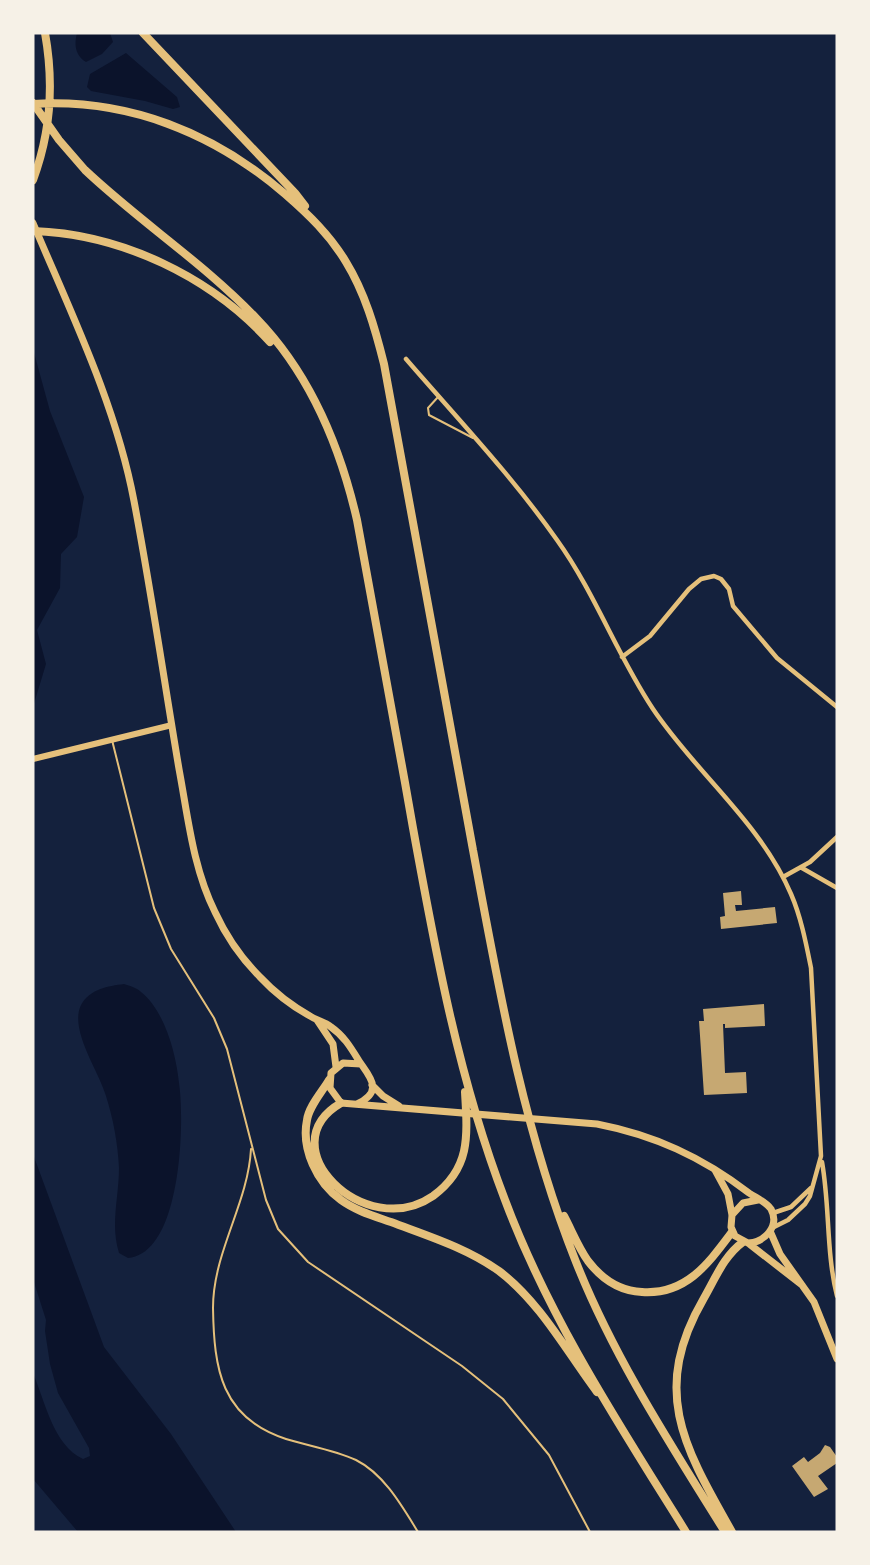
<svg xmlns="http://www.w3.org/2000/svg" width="870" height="1565" viewBox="0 0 870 1565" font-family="'Archivo Narrow',sans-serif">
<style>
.water{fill:#0b132b}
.building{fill:#c6a872}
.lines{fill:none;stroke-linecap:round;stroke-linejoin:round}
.service{stroke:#e5c07b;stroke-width:2}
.minor{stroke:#e5c07b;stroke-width:4.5}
.secondary{stroke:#e5c07b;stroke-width:6}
.primary{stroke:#e5c07b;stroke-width:7}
.motorway{stroke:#e5c07b;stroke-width:8}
</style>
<rect width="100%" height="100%" fill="#14213d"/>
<path class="water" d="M77,33H110L113,42L102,54L86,62C75,55 74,45 77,33Z
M126,53L177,97L180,107L173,109L145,101L91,91L87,87L90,74Z
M33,349L50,411L84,497L77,537L61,554L60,588L37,630L46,664L33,707Z
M124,984C130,986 137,988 141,992C165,1011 176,1054 179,1083C185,1124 181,1254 128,1258L119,1253C110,1224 119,1197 119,1168C118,1144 113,1118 106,1096C99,1071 69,1030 81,1005C90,989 108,986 124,984Z
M33,1154L104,1347L171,1434L236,1532H78L33,1479V1373C45,1401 53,1445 83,1459L90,1456L89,1448L58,1393L50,1364L45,1331L46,1320L33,1279Z"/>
<path class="building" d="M741,891L742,905H735L736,911L775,907L777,923L721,929L720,917L725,916L723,893Z
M764,1004L765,1026L725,1028V1024H723L725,1073L746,1072L747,1093L704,1095L699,1021H704L703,1009Z
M825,1445L830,1447L837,1457V1463L818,1476L828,1489L814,1497L792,1466L804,1457L808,1462L820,1453Z"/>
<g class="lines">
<path class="service" d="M438,397L428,408L429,415L473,438
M112,740L154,908L171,949L214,1018L227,1049L266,1200L278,1229L308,1262L462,1366L503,1399L549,1455L590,1532
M251,1149C248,1204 213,1252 213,1308C214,1369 221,1418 286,1439C309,1446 334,1450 356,1460C384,1474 402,1506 418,1532"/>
<path class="minor" d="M406,359C457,418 512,476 557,540C595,593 617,655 653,709C696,773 760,822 791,894C801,917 806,943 811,968L821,1156L810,1196L805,1204L788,1220L772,1228
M622,657L650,636L689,589L701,579L714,576L721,579L729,589L733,606L777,658L837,707
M802,868L837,888
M783,877L810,862L837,837
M822,1162C830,1207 826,1252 837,1296
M773,1213L791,1207L811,1188"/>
<path class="secondary" d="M33,759L172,725"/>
<path class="primary" d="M33,223C71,313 116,405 134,501C151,590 164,680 179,769C188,817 193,868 215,912C226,936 241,958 260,977C274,992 292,1006 310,1016C317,1021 324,1021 331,1027C344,1036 351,1048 359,1061C369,1076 385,1091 357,1104
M317,1020L333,1044L336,1067
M361,1064L343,1063L331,1073L330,1088L341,1103L597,1124C654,1135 702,1157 749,1193C756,1198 765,1201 771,1209C780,1226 765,1242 748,1243
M372,1085L383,1096L399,1106
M715,1170L728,1194L732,1215L731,1227L735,1236L748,1243L802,1285
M732,1215L743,1203L758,1200
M770,1231L780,1254L814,1302L837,1359"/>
<path class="motorway" d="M143,33L295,193L305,206
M33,103L59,140L85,170C140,222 205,264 257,319C310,374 340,446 357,520C376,622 395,725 413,828C436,955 459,1080 505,1200C549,1318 620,1426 686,1532
M33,104C128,98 214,133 285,194C308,214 330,235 346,262C365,293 375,328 384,364C415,526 444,688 473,850C499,990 523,1129 576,1262C614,1358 671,1445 725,1532
M33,180C51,132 54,83 45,33
M33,231C122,234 211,277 270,342
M329,1080C322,1092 309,1106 307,1120C301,1149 317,1183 341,1200C356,1211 374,1216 391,1222C428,1236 467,1248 499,1271C540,1302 567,1352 597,1392
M341,1103C267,1146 365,1243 433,1196C448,1185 460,1169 464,1151C468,1132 466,1111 465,1092
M564,1216C572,1231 578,1247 588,1261C601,1278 619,1291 642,1292C686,1295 708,1264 732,1232
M732,1532C684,1447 650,1391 704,1298C716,1277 724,1256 743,1242"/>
</g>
<rect width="870" height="1565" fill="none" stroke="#f6f1e7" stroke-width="69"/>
</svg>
